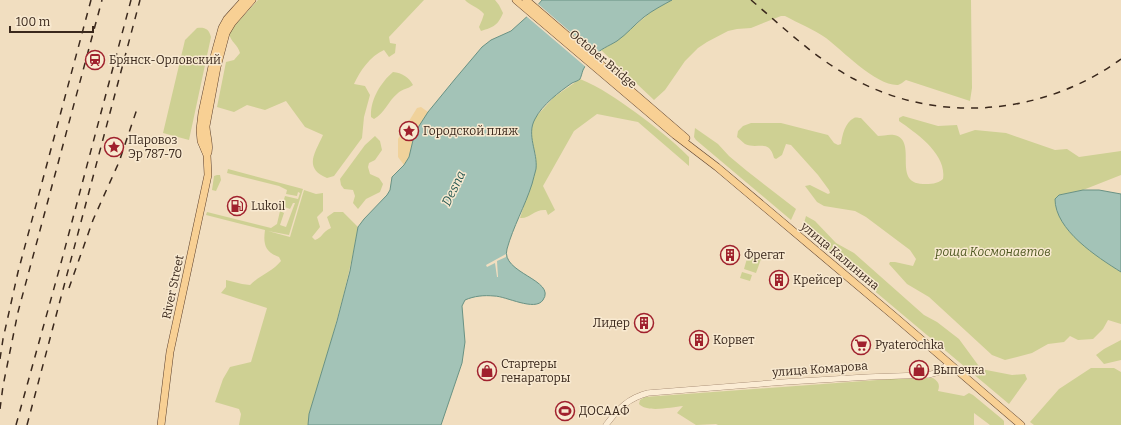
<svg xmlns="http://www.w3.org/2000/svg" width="1121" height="425" viewBox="0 0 1121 425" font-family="Bitter,serif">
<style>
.green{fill:#ced093}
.sand{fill:#f0d29b}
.water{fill:#a3c3b7;stroke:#699284}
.pier{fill:#f1dec0}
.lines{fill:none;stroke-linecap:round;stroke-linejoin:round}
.minor-casing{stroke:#8c6e56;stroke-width:6}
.major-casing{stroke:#593d2b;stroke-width:8}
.minor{stroke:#fbecd4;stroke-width:5.5}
.major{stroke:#f8d094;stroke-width:7}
.rail{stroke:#3a281c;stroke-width:1.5;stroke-dasharray:7 7;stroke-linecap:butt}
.labels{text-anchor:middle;stroke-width:3;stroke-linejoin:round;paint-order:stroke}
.street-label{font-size:12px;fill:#3a281c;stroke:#f8e9d0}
.poi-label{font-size:12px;fill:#3a281c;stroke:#f8e9d0;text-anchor:start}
.park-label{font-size:12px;font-style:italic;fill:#4f5821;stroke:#f8e9d0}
.water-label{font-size:13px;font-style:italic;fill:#2a5b54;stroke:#f8e9d0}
</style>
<rect width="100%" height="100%" fill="#f1dec0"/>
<path class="green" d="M258,0H424L389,37L390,43L396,44L395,53L389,57L384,50C370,56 360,71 354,84L365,86L370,95L364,117L362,138L334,176L327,178C303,168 315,153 323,135L305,127L286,101L265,110L247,105L234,112L217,107L226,62L234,60L240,53C238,45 231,42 229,34L235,25Z
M465,0H495L499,5L503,13C498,25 494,27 481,31L479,27L482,20L484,14C478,7 469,5 465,0Z
M672,0H971L972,88L970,101L906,80C903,82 901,84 898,85C876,86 842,50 826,38C813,29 798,23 785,16H781L751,28L737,29L728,31L707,42L698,48L685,61L665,90L654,100L601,50L617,41L652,11Z
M197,28C205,27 209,29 211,37L189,140L163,133L185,40Z
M393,72C402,73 409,77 413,85C408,89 402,89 398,93C388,101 385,113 374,119L371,117C370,100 381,82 393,72Z
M580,79C600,87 617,99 635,112C654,126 672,140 689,157V166L638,122L597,114L574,131L543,186L555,210L548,215L546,210C534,209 530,219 520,218L536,169V156L532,140V129L534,119L554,97Z
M903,116L938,126L957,125L960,135L975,130L1006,133L1055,150L1067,149L1079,157L1121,151V175L1083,190L1059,195L1055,199C1055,230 1098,257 1121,272V324L1108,320L1103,329L1093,339L1078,340L1070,336L1064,342L1048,344L1032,353L1005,360L992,355L929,297L907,284L889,264L890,262H895L913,266L916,259L910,250L866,217L855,211L824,206L817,202L805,186L810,185L828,194L830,193L829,190L818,175L791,145L786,144L782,155L776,159L774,158C769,138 758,150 745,144C742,142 740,139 737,137L738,131L743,126L751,123H781L828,135L834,143L838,145L841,144C842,136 845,122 854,118C856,117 858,118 861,118L878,136C883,136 889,134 894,135C919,140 891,183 923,184C931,184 937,184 943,179C947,154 916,133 899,121V118Z
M695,128L718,144L729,156L747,171L796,209L791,220L696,140L694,137Z
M375,136L380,141L382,150L375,160L369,163L368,167L370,174L379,178L383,184L380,192L366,199L358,209L353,203L355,196L353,190L344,189L341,185L340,179L365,145Z
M228,169L303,189L289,235L268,231L290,237L304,190L316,194L323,193V211L317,217L320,227L312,237L315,240C322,238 322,232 331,228L327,217L334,212H343L358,227C347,291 328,352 309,414L308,425H239L241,414L239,409L215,402L223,379L230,367L251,362L267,308L221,293L226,287V280L242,284L250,285C260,275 272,272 281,261L279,257C265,252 263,244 265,230L206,215L207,212L271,228L277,224L280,211L284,213L280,225L286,227L295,203H293L290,209L282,206L285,196L298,199L300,193L298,192L297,196L286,194L287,190L279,186L227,173Z
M217,175H220L221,180L216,191L212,190L214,176Z
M806,216L815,221L836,243L854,253L924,315L937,322L959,339L981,369L1012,375L1025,374L1027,379L1009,404L802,230Z
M748,255L761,259L756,273L744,269Z
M742,272L752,275L750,281L740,278Z
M1121,340V360L1104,364L1096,355L1104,349Z
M1091,368H1114L1121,372V425H1034L1030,422L1059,389Z
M933,378C939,382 940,385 938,391L964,396L969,393L973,395L1002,419L1004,421V425H990L974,413V425H718L716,424L696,425L677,413L683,406C672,407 647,413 639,404L640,400L645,397L891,379Z"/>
<path class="sand" d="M421,107L428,112L414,136L409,157L404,165L398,157V139L417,108Z"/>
<path class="water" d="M542,0H672C663,5 653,10 644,17C634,25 627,34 617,41C609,46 600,49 594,56C590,60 585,65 583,70C582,73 581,77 580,79C578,81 574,82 572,83C559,92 542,105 535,119C526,135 538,152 536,169C535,174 533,179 532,184C525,206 513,227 507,249C500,273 557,280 543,300C535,312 506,296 494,296C484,295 474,296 465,300L462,306L465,342L462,363L441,425H308L309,414L337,321L350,271L358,227L364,219L387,195L390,190L392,177L404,165L409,157L414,136L419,126L428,112L455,79L482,47L491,40L511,31L531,13Z
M1083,190H1099L1121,194V272C1097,257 1055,230 1055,199L1059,195Z"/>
<path class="pier" d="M537,3L597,55L587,68L526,16Z
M506,254V257L497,261L498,277H497L495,263L487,267L486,265Z"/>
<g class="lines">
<g class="minor-casing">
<path id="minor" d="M606,425C618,409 628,398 648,393L785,382L869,377L928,375L939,372L949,363"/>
</g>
<g class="major-casing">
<path id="major" d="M516,0L675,135L717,167L894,316L1021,425
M526,0L686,138
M207,155C211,149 206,134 206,126L217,67L226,33L232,23L252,0
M161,425L170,352L208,175L207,155L201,141L200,130L202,113L214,57L222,28L227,19L244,0"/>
</g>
<use href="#minor" class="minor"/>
<use href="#major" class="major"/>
<path class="rail" d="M751,0C784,28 816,59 854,79C938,125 1045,115 1121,59
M69,288L93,220L119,162L138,106
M0,359L3,339L18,272L91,0
M0,409L3,386L18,312L102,0
M16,425L61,263L131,0
M27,425L140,0"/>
</g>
<defs>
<g id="station-ring" transform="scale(1)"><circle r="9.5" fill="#f8e9d0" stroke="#a0212d" stroke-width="1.5"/><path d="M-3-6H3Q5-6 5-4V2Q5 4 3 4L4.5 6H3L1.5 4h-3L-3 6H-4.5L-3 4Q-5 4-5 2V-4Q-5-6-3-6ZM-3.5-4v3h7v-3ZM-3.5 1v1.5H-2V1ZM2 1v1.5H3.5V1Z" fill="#a0212d"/></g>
<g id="sight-ring" transform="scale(1)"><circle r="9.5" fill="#f8e9d0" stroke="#a0212d" stroke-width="1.5"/><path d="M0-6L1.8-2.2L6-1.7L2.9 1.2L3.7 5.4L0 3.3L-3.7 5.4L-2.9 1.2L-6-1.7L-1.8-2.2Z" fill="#a0212d"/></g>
<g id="fuel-ring" transform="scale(1)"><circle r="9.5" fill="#f8e9d0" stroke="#a0212d" stroke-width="1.5"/><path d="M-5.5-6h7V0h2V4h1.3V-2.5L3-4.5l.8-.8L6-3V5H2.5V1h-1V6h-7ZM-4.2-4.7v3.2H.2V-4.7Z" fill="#a0212d"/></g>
<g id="building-ring" transform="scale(1)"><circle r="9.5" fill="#f8e9d0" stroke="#a0212d" stroke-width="1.5"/><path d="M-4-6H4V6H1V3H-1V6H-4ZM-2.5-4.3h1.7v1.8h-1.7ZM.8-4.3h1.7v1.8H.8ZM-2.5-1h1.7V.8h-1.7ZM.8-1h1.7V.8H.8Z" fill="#a0212d"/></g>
<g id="supermarket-ring" transform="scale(1)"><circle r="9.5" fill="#f8e9d0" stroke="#a0212d" stroke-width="1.5"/><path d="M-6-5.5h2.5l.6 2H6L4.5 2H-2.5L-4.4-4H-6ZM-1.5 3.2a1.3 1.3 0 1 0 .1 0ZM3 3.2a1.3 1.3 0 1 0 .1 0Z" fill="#a0212d"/></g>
<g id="shop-ring" transform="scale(1)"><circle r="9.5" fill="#f8e9d0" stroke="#a0212d" stroke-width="1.5"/><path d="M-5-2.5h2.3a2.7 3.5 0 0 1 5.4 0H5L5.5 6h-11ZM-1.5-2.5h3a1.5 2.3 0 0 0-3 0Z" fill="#a0212d"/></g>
<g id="stadium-ring" transform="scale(1)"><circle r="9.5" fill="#f8e9d0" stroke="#a0212d" stroke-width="1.5"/><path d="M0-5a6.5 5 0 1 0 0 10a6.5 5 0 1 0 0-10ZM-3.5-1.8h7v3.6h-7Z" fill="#a0212d"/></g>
</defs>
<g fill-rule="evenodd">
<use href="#station-ring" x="95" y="60"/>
<use href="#sight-ring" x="409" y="131"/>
<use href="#sight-ring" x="114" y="147"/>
<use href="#fuel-ring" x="237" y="206"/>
<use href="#building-ring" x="730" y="255"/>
<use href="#building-ring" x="779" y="280"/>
<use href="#building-ring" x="644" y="323"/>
<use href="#building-ring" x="699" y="340"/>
<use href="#supermarket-ring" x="861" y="345"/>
<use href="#shop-ring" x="919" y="370"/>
<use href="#shop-ring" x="487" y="371"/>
<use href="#stadium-ring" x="565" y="411"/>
</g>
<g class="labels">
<g class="street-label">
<text transform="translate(603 59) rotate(40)" y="4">October Bridge</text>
<text transform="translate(840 256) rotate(40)" y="4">улица Калинина</text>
<text transform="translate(173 287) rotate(-78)" y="4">River Street</text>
<text transform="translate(820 369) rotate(-4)" y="4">улица Комарова</text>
</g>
<g class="poi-label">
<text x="109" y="64">Брянск-Орловский</text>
<text x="423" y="135">Городской пляж</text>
<text x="128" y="144">Паровоз<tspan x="128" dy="14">Эр 787-70</tspan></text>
<text x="251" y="210">Lukoil</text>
<text x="744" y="259">Фрегат</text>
<text x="793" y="284">Крейсер</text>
<text x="630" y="327" text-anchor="end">Лидер</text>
<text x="713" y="344">Корвет</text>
<text x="875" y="349">Pyaterochka</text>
<text x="501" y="368">Стартеры<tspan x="501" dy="14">генараторы</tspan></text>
<text x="933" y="374">Выпечка</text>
<text x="579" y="415">ДОСААФ</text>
</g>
<g class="park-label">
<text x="993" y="256">роща Космонавтов</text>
</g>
<g class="water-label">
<text transform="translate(453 188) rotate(-64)" y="5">Desna</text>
</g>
</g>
<path d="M10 26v6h83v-6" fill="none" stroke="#3a281c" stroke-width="2"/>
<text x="16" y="26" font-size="12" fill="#3a281c" stroke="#f8e9d0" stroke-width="3" paint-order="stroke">100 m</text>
</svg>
